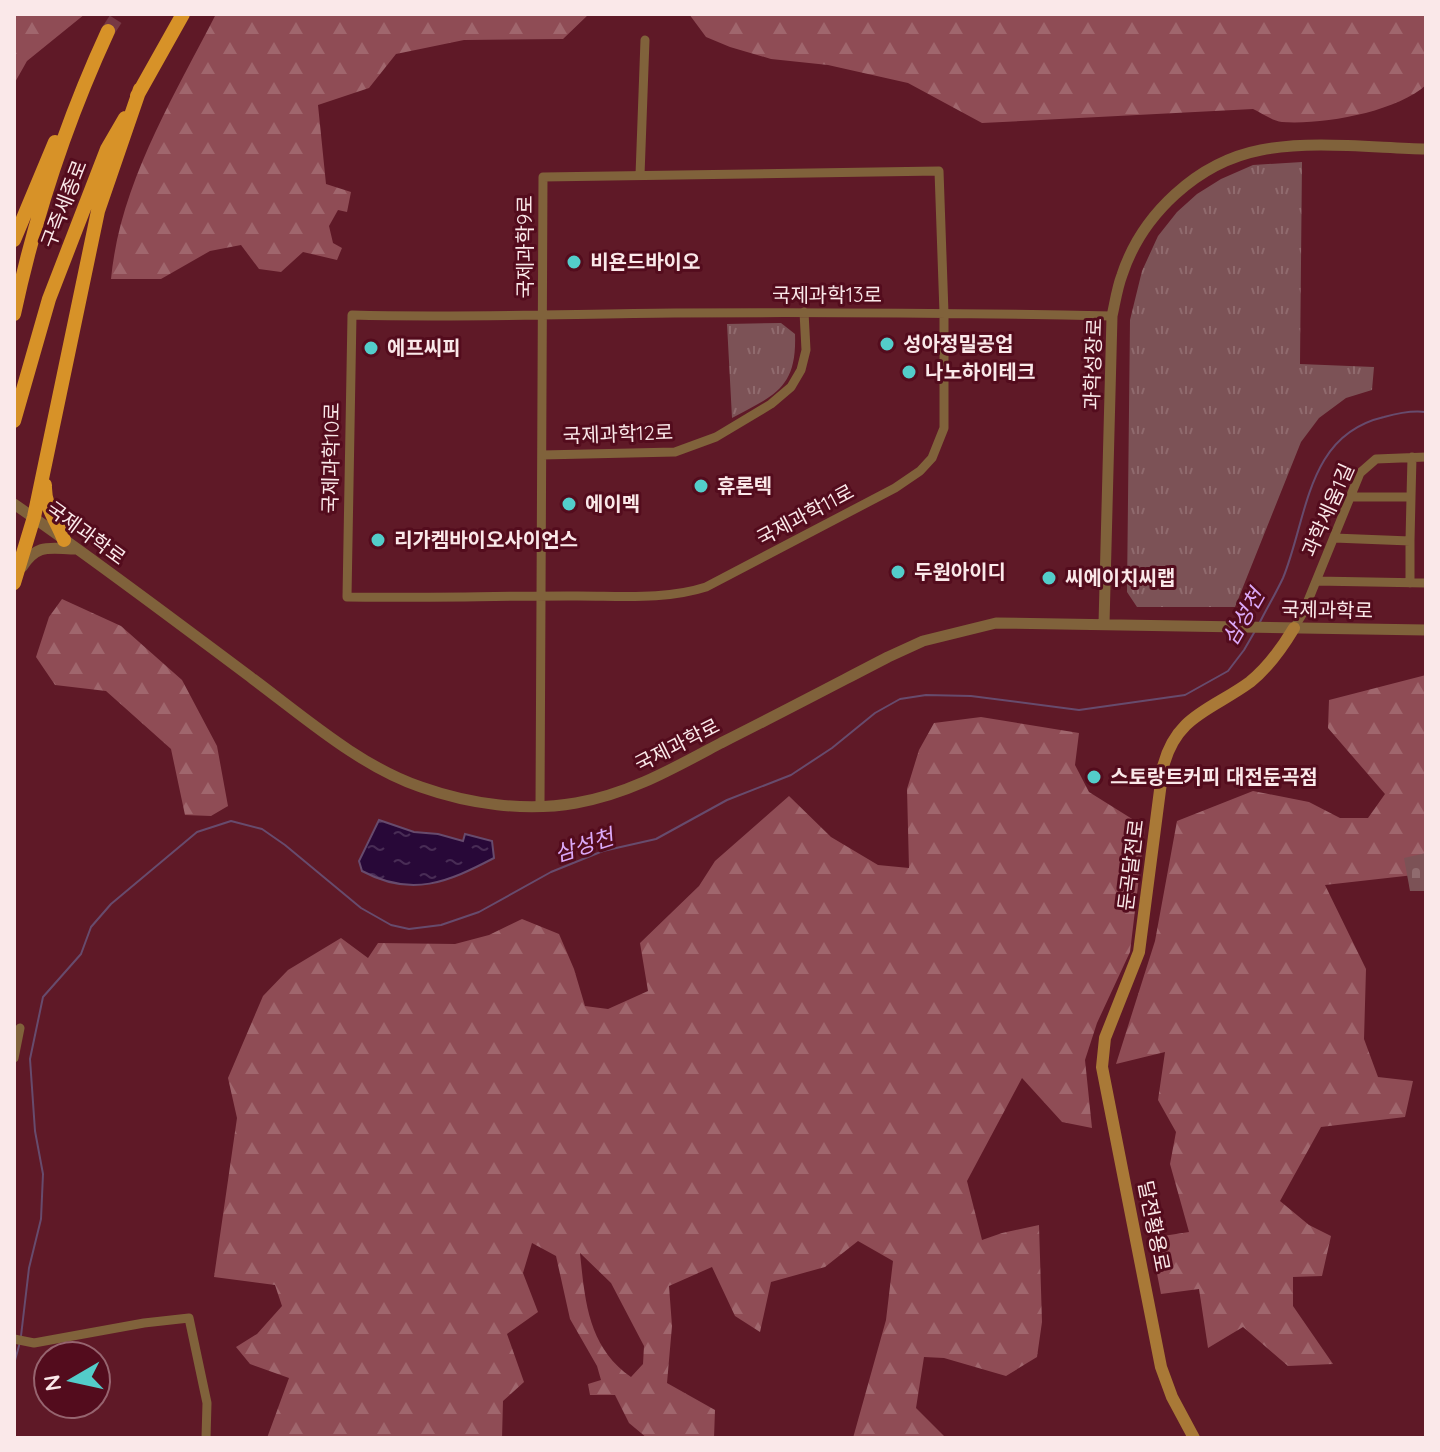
<svg xmlns="http://www.w3.org/2000/svg" width="1440" height="1452" viewBox="0 0 1440 1452" font-family="Quicksand,'Noto Sans KR',sans-serif">
<style>
.forest{fill:url(#forest-firs);fill-rule:evenodd}
.cemetery{fill:url(#cemetery-stones)}
.park{fill:url(#park-tufts)}
.water{fill:url(#water-ripples);stroke:#674b6d;stroke-width:2}
.lines{fill:none;stroke-linecap:round;stroke-linejoin:round}
.stream{stroke:#674b6d;stroke-width:2}
.trunk-tunnel{stroke:#763844;stroke-width:14;stroke-dasharray:14 7;stroke-linecap:butt}
.minor{stroke:#80623b;stroke-width:9}
.tertiary{stroke:#80623b;stroke-width:11}
.secondary{stroke:#a97937;stroke-width:12}
.trunk{stroke:#d79228;stroke-width:14}
.poi-dot{fill:#53cdca;stroke:#530c1d;stroke-width:3}
.labels{text-anchor:middle;stroke-width:6;stroke-linejoin:round;paint-order:stroke}
.street-label{font-size:20px;fill:#fae8e9;stroke:#530c1d}
.poi-label{font-size:20px;font-weight:bold;fill:#fae8e9;stroke:#530c1d;text-anchor:start}
.water-label{font-size:22px;font-style:italic;fill:#dcaaf9;stroke:#530c1d}
</style>
<defs>
<pattern id="forest-firs" width="22" height="20" patternUnits="userSpaceOnUse" patternTransform="scale(2)"><rect width="22" height="20" fill="#8f4c55"/><path d="M5 1l3.5 6h-7zM16 11l3.5 6h-7z" fill="#a0666d"/></pattern>
<pattern id="cemetery-stones" width="16" height="16" patternUnits="userSpaceOnUse" patternTransform="scale(2)"><rect width="16" height="16" fill="#7c5256"/><path d="M2 7V4a2 2 0 0 1 4 0v3zM10 15v-3a2 2 0 0 1 4 0v3z" fill="#906b6e"/></pattern>
<pattern id="park-tufts" width="24" height="20" patternUnits="userSpaceOnUse" patternTransform="scale(2)"><rect width="24" height="20" fill="#7c5256"/><path d="M3 7l-1-3M5 7V3M7 7l1-3M15 17l-1-3M17 17v-4M19 17l1-3" fill="none" stroke="#906b6e"/></pattern>
<pattern id="water-ripples" width="26" height="14" patternUnits="userSpaceOnUse" patternTransform="scale(2)"><rect width="26" height="14" fill="#280838"/><path d="M2 4q2-2 4 0t4 0M15 11q2-2 4 0t4 0" fill="none" stroke="#482c55"/></pattern>
</defs>
<rect width="100%" height="100%" fill="#5f1927"/>
<path class="forest" d="M14,14H85L27,61L14,84Z
M216,14H589L563,39L464,40L396,54L369,88L318,105L326,184L351,192L347,212L338,210L329,226L333,243L342,248L337,260L303,252L281,272L259,269L241,245L210,251L161,279H111C120,184 173,98 216,14Z
M689,14H1426V85C1396,112 1323,125 1282,122C1272,121 1262,113 1253,109L982,123L908,83L828,65L771,59L730,47L706,37Z
M62,599L121,626L182,680L217,746L228,806L211,816L185,815L171,749L106,691L55,685L36,657L49,617Z
M1426,675V885L1414,875L1325,885L1366,969L1364,1039L1378,1077L1413,1081L1405,1117L1321,1127L1280,1201L1309,1225L1331,1236L1322,1276L1293,1277V1306L1333,1364L1288,1366L1243,1327L1208,1348L1199,1289L1161,1294L1150,1238L1189,1232L1170,1164L1176,1132L1158,1100L1165,1052L1116,1064L1155,941L1177,821L1253,791L1309,802L1340,818H1368L1385,794L1328,728L1329,700Z
M981,717L1079,733L1075,765L1089,792L1145,827L1130,952L1097,1023L1085,1060L1092,1128L1062,1122L1022,1078L967,1181L982,1240L1002,1233L1039,1225L1042,1322L1037,1357L1006,1376L944,1358L924,1357L916,1408L946,1438H853L886,1320L893,1261L858,1241L825,1267L771,1282L760,1332L735,1316L712,1267L669,1286L672,1326L667,1383L715,1410L714,1438H647L629,1423L615,1395H590L588,1384L601,1380L597,1366L570,1319L556,1256L532,1243L523,1273L538,1312L507,1334L524,1382L503,1401L502,1438H267L289,1378L250,1364L236,1347L257,1334L282,1306L275,1285L214,1277L237,1118L228,1078L263,996L288,970L341,938L368,958L378,943L455,944L489,935L522,919L559,934L574,969L585,1006L608,1009L648,991L640,943L699,886L715,861L789,796L831,837L878,865L909,868L907,789L919,750L934,723ZM580,1253L611,1283L644,1346L643,1364L631,1377C588,1347 585,1301 580,1253Z"/>
<path class="cemetery" d="M1426,853V891H1410L1404,858Z"/>
<path class="park" d="M1302,162L1300,364L1374,367L1372,390L1346,398L1319,418L1301,442L1235,607H1137L1127,592L1130,320L1142,271L1158,236L1177,212L1197,194L1221,179L1253,165Z
M781,323L795,334C797,388 775,395 732,418L727,324Z"/>
<path class="water" d="M379,820L414,832L438,834L463,841L465,834L492,841L494,858C448,882 412,898 362,871L359,861Z"/>
<g class="lines">
<path class="stream" d="M1260,622C1267,608 1276,593 1283,578C1308,517 1306,435 1384,417C1398,413 1411,410 1426,412
M21,1336L29,1268L41,1219L43,1174L35,1131L30,1059L43,997L81,954L91,927L111,904L197,832L231,821L262,829L285,845L361,908L391,925L409,929L441,925L479,912L551,872L603,851L656,839L727,800L791,775L832,748L875,713L900,699L926,695L971,696L1079,710L1185,695L1228,671L1244,650L1255,631
M14,1364L20,1342"/>
<path class="trunk-tunnel" d="M108,31L119,14"/>
<path class="minor" d="M640,175L645,40
M542,455L675,452L716,437L771,404L791,387L801,370L806,350L804,312
M1350,497H1411L1412,457
M1334,538L1410,541V583
M1410,541L1411,497
M1316,581L1426,583
M1294,628L1303,613L1360,473L1376,459L1426,457
M540,807C541,597 542,387 543,177L939,171L944,313V428L932,458L920,471L895,488L706,587C663,601 613,595 567,596C493,596 420,598 347,597L352,315C459,318 566,314 674,313C820,312 966,313 1112,316
M14,1058L20,1028
M14,1339L34,1343L144,1323L189,1318L207,1403L206,1438"/>
<path class="tertiary" d="M14,504C95,560 174,620 253,679C304,717 361,767 421,787C469,804 525,812 576,803C629,794 674,768 721,743C777,715 832,686 888,657L923,641L996,623L1426,630
M22,567C38,542 51,549 77,549
M1104,624L1112,316C1115,303 1117,288 1122,275C1142,214 1198,162 1261,150C1310,140 1376,148 1426,149"/>
<path class="secondary" d="M1194,1438L1172,1397L1161,1367L1102,1067L1105,1038L1139,952L1163,767C1176,715 1212,710 1250,682C1269,667 1282,648 1294,628"/>
<path class="trunk" d="M137,96L183,14
M14,240L55,142
M14,314C35,216 66,122 108,31
M14,421L49,299L107,149L125,118
M45,485C44,506 57,521 64,540
M14,583L34,517L98,211L140,89"/>
</g>
<g class="poi-dot">
<circle cx="574" cy="262" r="8"/>
<circle cx="887" cy="344" r="8"/>
<circle cx="371" cy="348" r="8"/>
<circle cx="909" cy="372" r="8"/>
<circle cx="701" cy="486" r="8"/>
<circle cx="569" cy="504" r="8"/>
<circle cx="378" cy="540" r="8"/>
<circle cx="898" cy="572" r="8"/>
<circle cx="1049" cy="578" r="8"/>
<circle cx="1094" cy="777" r="8"/>
</g>
<g class="labels">
<g class="street-label">
<text transform="translate(64 204) rotate(-69)" y="7">구즉세종로</text>
<text transform="translate(525 247) rotate(-90)" y="7">국제과학9로</text>
<text x="827" y="302">국제과학13로</text>
<text transform="translate(1093 364) rotate(-88)" y="7">과학성장로</text>
<text transform="translate(618 434) rotate(-2)" y="7">국제과학12로</text>
<text transform="translate(331 458) rotate(-89)" y="7">국제과학10로</text>
<text transform="translate(1328 510) rotate(-66)" y="7">과학세움1길</text>
<text transform="translate(805 515) rotate(-28)" y="7">국제과학11로</text>
<text transform="translate(86 533) rotate(36)" y="7">국제과학로</text>
<text transform="translate(1327 610) rotate(1)" y="7">국제과학로</text>
<text transform="translate(677 745) rotate(-27)" y="7">국제과학로</text>
<text transform="translate(1131 865) rotate(-83)" y="7">둔곡달전로</text>
<text transform="translate(1154 1226) rotate(79)" y="7">달전황용로</text>
</g>
<g class="poi-label">
<text x="590" y="269">비욘드바이오</text>
<text x="903" y="351">성아정밀공업</text>
<text x="387" y="355">에프씨피</text>
<text x="925" y="379">나노하이테크</text>
<text x="717" y="493">휴론텍</text>
<text x="585" y="511">에이멕</text>
<text x="394" y="547">리가켐바이오사이언스</text>
<text x="914" y="579">두원아이디</text>
<text x="1065" y="585">씨에이치씨랩</text>
<text x="1110" y="784">스토랑트커피 대전둔곡점</text>
</g>
<g class="water-label">
<text transform="translate(1243 617) rotate(-60)" y="8">삼성천</text>
<text transform="translate(584 845) rotate(-18)" y="8">삼성천</text>
</g>
</g>
<rect width="1440" height="1452" fill="none" stroke="#fae8e9" stroke-width="32"/>
<g transform="translate(72 1380) rotate(261)"><circle r="38" fill="#530c1d" stroke="#96646f" stroke-width="2"/>
<path d="M0-6L14 30L0 20L-14 30Z" fill="#53cdca"/>
<text y="-12" font-size="22" font-weight="bold" text-anchor="middle" fill="#fae8e9">N</text>
</g>
</svg>
